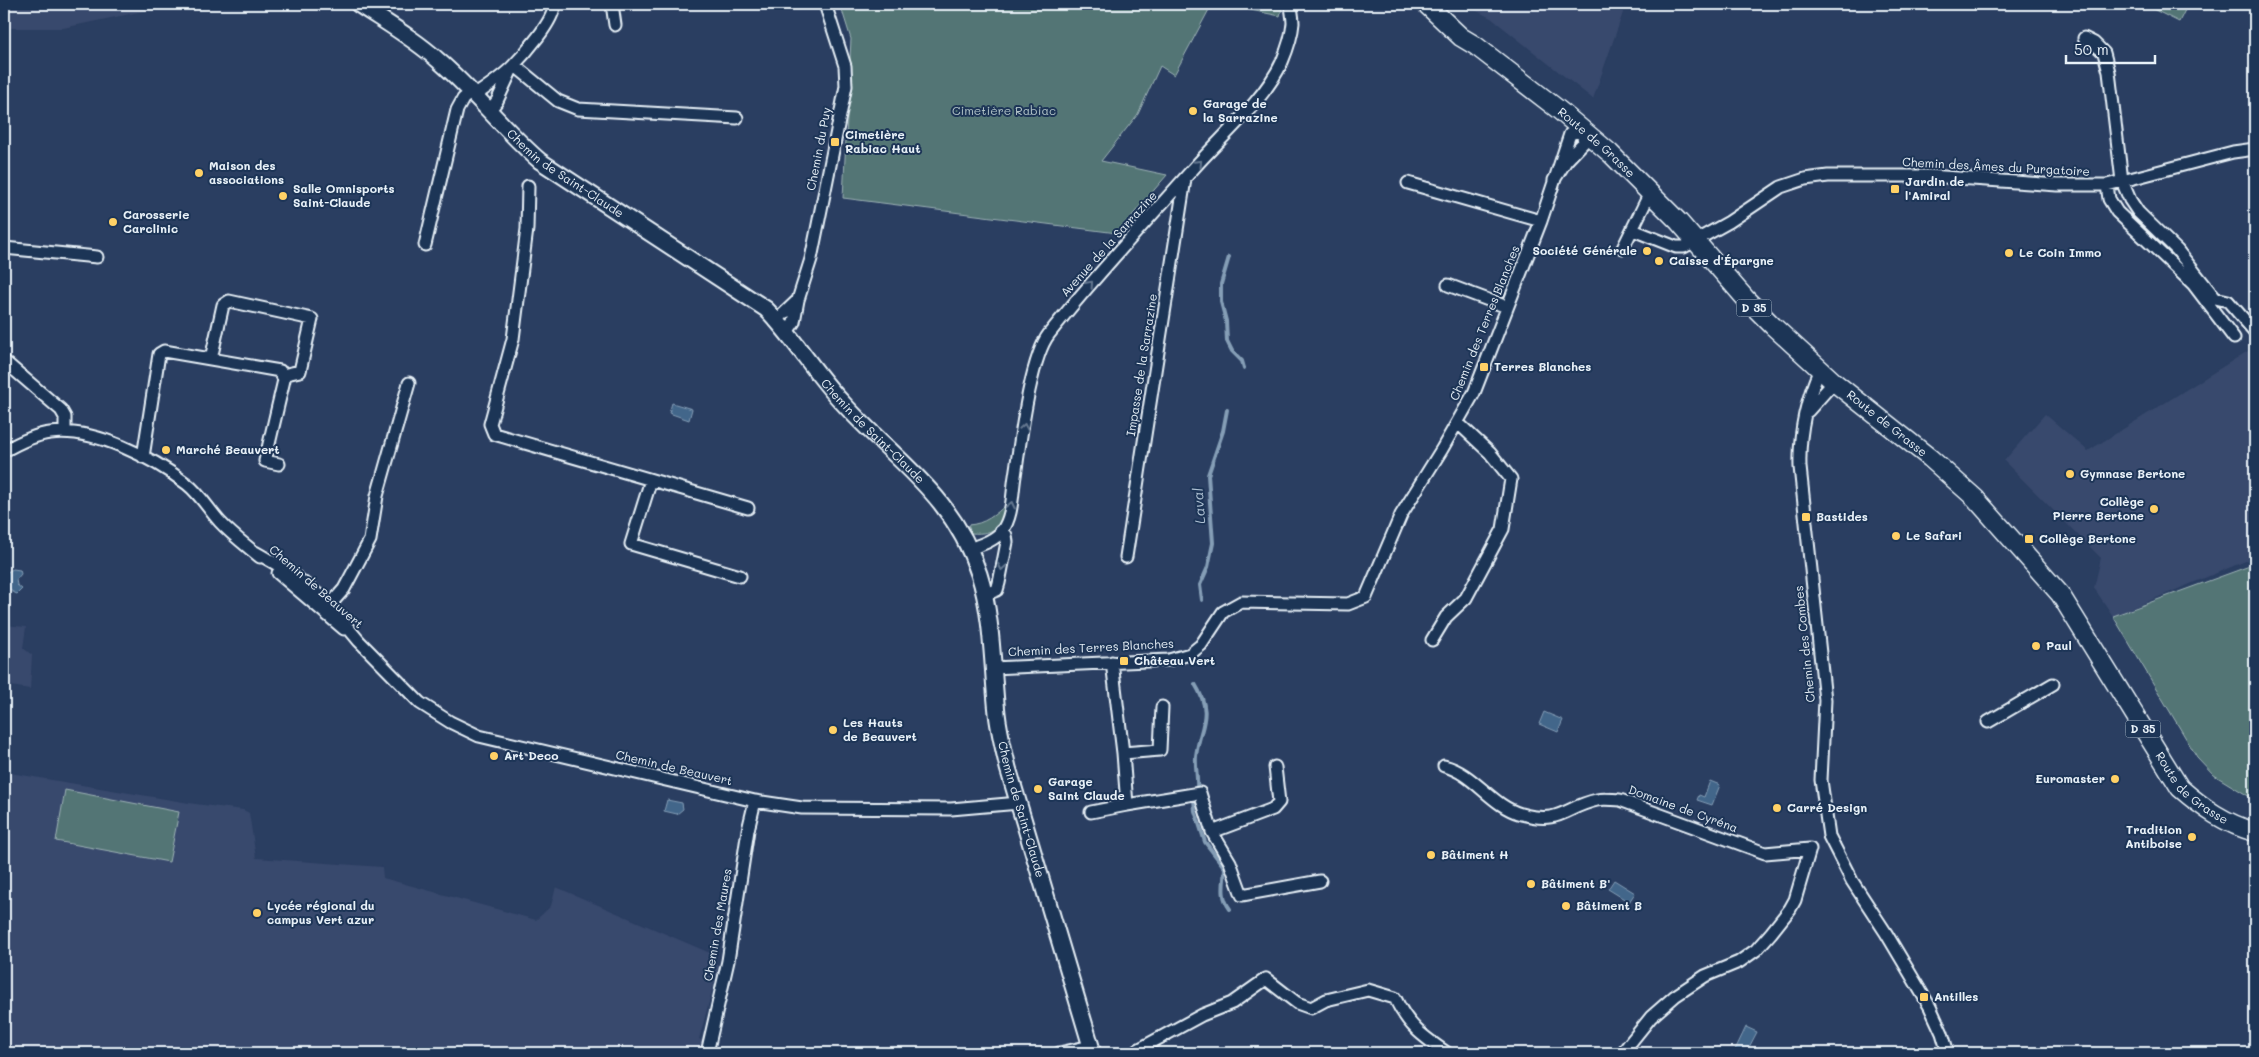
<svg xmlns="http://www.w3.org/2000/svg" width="2259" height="1057" viewBox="0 0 2259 1057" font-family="Mali,sans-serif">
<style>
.built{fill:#39496d}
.green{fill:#537575;stroke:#9eb3b6}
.water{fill:#43668a;stroke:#859eb6}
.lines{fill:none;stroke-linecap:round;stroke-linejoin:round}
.stream{stroke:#859eb6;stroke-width:4}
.street-casing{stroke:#e8f1f8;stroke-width:15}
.secondary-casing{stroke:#e8f1f8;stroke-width:19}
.primary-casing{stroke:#e8f1f8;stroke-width:21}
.street{stroke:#1d3557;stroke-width:11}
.secondary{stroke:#1d3557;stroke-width:15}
.primary{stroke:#1d3557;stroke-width:18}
.oneway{stroke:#64778f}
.poi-dot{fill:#ffd166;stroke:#1d3557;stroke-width:2}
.labels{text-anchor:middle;stroke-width:4;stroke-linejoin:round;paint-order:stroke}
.shield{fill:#1d3557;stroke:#abb9c8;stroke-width:1}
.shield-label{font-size:11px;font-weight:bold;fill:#e8f1f8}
.poi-label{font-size:12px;font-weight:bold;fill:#e8f1f8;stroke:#1d3557;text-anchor:start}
.park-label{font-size:12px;fill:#b4c6ca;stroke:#1d3557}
.street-label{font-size:12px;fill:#e8f1f8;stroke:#1d3557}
.water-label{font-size:14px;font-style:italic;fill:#aec0d2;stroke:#1d3557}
</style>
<rect width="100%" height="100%" fill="#2a3e61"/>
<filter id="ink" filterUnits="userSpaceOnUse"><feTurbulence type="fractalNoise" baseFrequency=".02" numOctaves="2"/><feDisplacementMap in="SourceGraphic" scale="10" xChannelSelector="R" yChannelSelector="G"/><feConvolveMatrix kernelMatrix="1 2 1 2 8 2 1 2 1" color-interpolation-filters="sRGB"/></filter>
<g filter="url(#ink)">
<path class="built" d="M4,4H177L63,28H4Z
M1467,4H1626L1593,99L1491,18L1471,8Z
M2248,351L2255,359V557L2113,616L2094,588L2101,558L2004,461L2045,414L2088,451Z
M4,625L26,627L23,648L32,655L30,689L4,685Z
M4,772L195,804L243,810L249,813L256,858L382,867L383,878L536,920L551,906L556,887L717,956L715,963L719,965L699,1039L703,1041L701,1053H42L29,1049L4,1048Z"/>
<path class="green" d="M840,4H1212L1174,75L1160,66L1138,114L1101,161L1167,175L1117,233L843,198L851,39Z
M1221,4H1283L1280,16Z
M2153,4H2188L2179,22L2151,8Z
M1008,503C1002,526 996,535 971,533L968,525C985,524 995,515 1008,503Z
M2255,564V617L2252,620L2255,677V800L2214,775L2197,757L2113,616Z
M65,790L179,812L169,862L56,841Z"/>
<path class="water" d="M672,403L692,409L689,420L669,413Z
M13,569L20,570L21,574L16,580L17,585L22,589L17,594C6,590 5,582 7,572Z
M1544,712L1563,720L1558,732L1539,724Z
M1710,781L1720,785L1712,805L1697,800L1699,795L1704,797Z
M667,800L682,803L683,809L677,814L664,811Z
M1614,880L1635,893L1629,902L1608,889Z
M1746,1027L1757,1032L1746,1053L1735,1050Z"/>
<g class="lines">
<path class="stream" d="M1229,257L1221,284V302L1226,321L1227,341L1232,351L1242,361L1244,368
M1202,600L1200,585L1208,567L1213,543L1208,475L1223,431L1227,410
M1195,684C1214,715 1200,725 1196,756C1195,767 1198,777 1197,788
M1194,799L1195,811L1205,842L1225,868C1224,884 1220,896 1230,909"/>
<g class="street-casing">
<path id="street" d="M612,4L615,25
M2084,38L2094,43L2104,53L2109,72L2122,181L2130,200L2138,212L2177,250L2215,298L2228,301L2255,332
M514,65L558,101L578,109L737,118
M474,96C487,87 501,78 512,67C523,56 556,19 554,4
M489,111L497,101L511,71
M1408,183L1541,221
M2107,185L2109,199L2117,212L2193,284L2234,338
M528,186L527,229L513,339L490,424L494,434L748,508
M1633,230L1676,247H1684L1729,222L1781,187L1805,179L1828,176H1929L2057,185H2107L2233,152L2255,149
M425,245L457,110L463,99L471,92
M4,248L97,257
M1623,248L1650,193
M1448,285L1507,307
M777,320L798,300
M787,332L794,322L798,300L811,259L846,86L845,66L825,4
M211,359L223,305L229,301L312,319L300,371L282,375
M4,361L61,410L65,417V432
M1820,369C1806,400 1799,434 1800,467L1825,700L1821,780L1829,836L1852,881L1886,933L1930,1007L1942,1033L1948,1053
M1808,411L1834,382
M4,451C18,443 34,435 50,433C94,427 153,458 187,484C200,494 209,510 220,522C232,535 247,546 260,557
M143,457L159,354L164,351L280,371L284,380L265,461L279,464
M651,480L631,544L740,576
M969,549C980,545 994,541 1002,531C1013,516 1012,494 1015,476C1020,444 1030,358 1049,334C1094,277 1144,224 1193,169C1221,137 1264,101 1282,62C1287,50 1292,36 1293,23C1293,16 1291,10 1291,4
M255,552L290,572L324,599L359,641L420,703L450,722L479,736L755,801L802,808L951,809L1019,803
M1126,557L1185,179
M278,573L344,629
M984,595L997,590L999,583L1007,542L1006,535L1001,531
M330,605L344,589L370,540L377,496L409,383
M1432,640L1446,617L1466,598L1503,529L1511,479L1490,453L1458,423
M1112,662L1123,753L1160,750L1162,707
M993,668L1169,660L1190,654L1201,645L1223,612L1241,602L1348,604L1366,597L1401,515L1442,449L1474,393L1541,221L1570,134L1582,130L1584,142L1566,161L1554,180
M1988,722L2053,684
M1123,753L1127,805L1200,793L1212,832L1230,862L1242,895L1320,881
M1444,766C1474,773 1491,806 1521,814C1562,825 1564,807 1597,800C1604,798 1613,800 1620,800L1765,853L1810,849L1795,900L1790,909L1771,933L1756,950L1739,962L1705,976L1675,996L1651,1017L1622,1053
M1091,812L1127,805
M1212,832L1273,809L1279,802L1275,767
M707,1053L728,961L748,830L755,801
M1059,1053L1091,1046
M1132,1053L1202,1015L1232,1003L1266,979L1297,1003L1311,1008L1326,1000L1368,990L1395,998C1408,1026 1422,1036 1447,1053"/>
</g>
<g class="secondary-casing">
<g id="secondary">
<path id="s1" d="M358,4C385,22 415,39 439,61C475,92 504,130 540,161L766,309C794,337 814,373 842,402C895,461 953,494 979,574C993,618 992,667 997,713C999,732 1004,750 1008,768L1093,1053"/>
</g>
</g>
<g class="primary-casing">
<g id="primary">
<path id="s2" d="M1426,4L1461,37L1476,46L1559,110L1610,153L1679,222L1745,298L1773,326L1834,382L1930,458L1975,498L2060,594L2180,788C2203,808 2226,824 2255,832"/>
</g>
</g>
<use href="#street" class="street"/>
<use href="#secondary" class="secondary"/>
<use href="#primary" class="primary"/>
</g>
<defs><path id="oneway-chevron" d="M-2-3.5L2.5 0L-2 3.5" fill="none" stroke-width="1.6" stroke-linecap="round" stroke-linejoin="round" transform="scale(1.25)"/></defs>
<g class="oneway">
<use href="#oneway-chevron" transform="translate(1199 163) rotate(-47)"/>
<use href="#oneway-chevron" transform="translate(1090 284) rotate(-49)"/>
<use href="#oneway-chevron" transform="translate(1024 427) rotate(-80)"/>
<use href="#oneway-chevron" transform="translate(1011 505) rotate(-77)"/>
<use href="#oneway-chevron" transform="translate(1002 567) rotate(100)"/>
</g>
</g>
<g class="poi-dot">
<circle cx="1193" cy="111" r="5"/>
<rect x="830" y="137" width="10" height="10" rx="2.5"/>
<circle cx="199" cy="173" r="5"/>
<rect x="1890" y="184" width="10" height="10" rx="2.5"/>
<circle cx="283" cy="196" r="5"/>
<circle cx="113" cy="222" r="5"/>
<circle cx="1647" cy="251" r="5"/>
<circle cx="2009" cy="253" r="5"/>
<circle cx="1659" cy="261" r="5"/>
<rect x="1479" y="362" width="10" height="10" rx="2.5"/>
<circle cx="166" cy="450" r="5"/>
<circle cx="2070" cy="474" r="5"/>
<circle cx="2154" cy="509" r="5"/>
<rect x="1801" y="512" width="10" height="10" rx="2.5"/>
<circle cx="1896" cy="536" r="5"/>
<rect x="2024" y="534" width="10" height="10" rx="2.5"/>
<circle cx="2036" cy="646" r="5"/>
<rect x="1119" y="656" width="10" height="10" rx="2.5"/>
<circle cx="833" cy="730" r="5"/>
<circle cx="494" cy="756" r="5"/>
<circle cx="2115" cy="779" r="5"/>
<circle cx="1038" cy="789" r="5"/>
<circle cx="1777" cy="808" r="5"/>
<circle cx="2192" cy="837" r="5"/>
<circle cx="1431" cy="855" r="5"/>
<circle cx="1531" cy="884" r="5"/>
<circle cx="1566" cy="906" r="5"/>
<circle cx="257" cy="913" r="5"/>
<rect x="1919" y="992" width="10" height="10" rx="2.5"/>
</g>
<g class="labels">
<g class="shield">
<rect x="1736.5" y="299.5" width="35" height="17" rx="4"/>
<rect x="2125.5" y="720.5" width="35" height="17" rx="4"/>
</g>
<g class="shield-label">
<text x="1754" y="312">D 35</text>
<text x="2143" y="733">D 35</text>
</g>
<g class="poi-label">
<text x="1203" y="108">Garage de<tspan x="1203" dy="14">la Sarrazine</tspan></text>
<text x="845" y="139">Cimetière<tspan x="845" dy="14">Rabiac Haut</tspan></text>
<text x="209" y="170">Maison des<tspan x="209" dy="14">associations</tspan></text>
<text x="1905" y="186">Jardin de<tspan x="1905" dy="14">l'Amiral</tspan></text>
<text x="293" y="193">Salle Omnisports<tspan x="293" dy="14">Saint-Claude</tspan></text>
<text x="123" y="219">Carosserie<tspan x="123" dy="14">Carclinic</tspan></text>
<text x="1637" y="255" text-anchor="end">Société Générale</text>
<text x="2019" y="257">Le Coin Immo</text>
<text x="1669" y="265">Caisse d'Épargne</text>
<text x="1494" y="371">Terres Blanches</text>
<text x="176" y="454">Marché Beauvert</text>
<text x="2080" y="478">Gymnase Bertone</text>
<text x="2144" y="506" text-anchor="end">Collège<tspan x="2144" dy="14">Pierre Bertone</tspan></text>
<text x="1816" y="521">Bastides</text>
<text x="1906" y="540">Le Safari</text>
<text x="2039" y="543">Collège Bertone</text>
<text x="2046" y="650">Paul</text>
<text x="1134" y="665">Château Vert</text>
<text x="843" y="727">Les Hauts<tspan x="843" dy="14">de Beauvert</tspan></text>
<text x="504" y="760">Art Deco</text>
<text x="2105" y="783" text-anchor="end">Euromaster</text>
<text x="1048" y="786">Garage<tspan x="1048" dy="14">Saint Claude</tspan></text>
<text x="1787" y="812">Carré Design</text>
<text x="2182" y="834" text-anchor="end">Tradition<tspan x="2182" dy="14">Antiboise</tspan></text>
<text x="1441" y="859">Bâtiment H</text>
<text x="1541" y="888">Bâtiment B'</text>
<text x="267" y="910">Lycée régional du<tspan x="267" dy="14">campus Vert azur</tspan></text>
<text x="1576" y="910">Bâtiment B</text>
<text x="1934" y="1001">Antilles</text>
</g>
<g class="park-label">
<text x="1004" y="115">Cimetière Rabiac</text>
</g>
<g class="street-label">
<text dy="4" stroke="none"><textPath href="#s2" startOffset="220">Route de Grasse</textPath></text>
<text transform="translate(819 149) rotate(-79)" y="4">Chemin du Puy</text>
<text transform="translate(1996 167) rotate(3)" y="4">Chemin des Âmes du Purgatoire</text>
<text dy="4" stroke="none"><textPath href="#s1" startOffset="269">Chemin de Saint-Claude</textPath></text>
<text transform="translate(1109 244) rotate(-48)" y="4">Avenue de la Sarrazine</text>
<text transform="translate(1485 323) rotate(-68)" y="4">Chemin des Terres Blanches</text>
<text transform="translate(1142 365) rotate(-81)" y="4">Impasse de la Sarrazine</text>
<text dy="4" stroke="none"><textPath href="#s2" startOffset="625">Route de Grasse</textPath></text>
<text dy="4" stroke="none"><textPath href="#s1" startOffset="674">Chemin de Saint-Claude</textPath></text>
<text transform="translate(316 587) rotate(41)" y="4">Chemin de Beauvert</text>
<text transform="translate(1805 644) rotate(-96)" y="4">Chemin des Combes</text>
<text transform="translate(1091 648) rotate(-3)" y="4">Chemin des Terres Blanches</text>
<text transform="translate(674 768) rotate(13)" y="4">Chemin de Beauvert</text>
<text dy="4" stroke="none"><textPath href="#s2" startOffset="1105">Route de Grasse</textPath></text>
<text dy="4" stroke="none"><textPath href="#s1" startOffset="1094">Chemin de Saint-Claude</textPath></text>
<text transform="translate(1683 809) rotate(20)" y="4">Domaine de Cyréna</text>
<text transform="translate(718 925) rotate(-80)" y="4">Chemin des Maures</text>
</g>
<g class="water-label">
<text transform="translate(1199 506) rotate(-94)" y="5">Laval</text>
</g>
</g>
<rect width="2259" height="1057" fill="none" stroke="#1d3557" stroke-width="20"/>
<rect x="10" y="10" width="2239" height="1037" fill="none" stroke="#e8f1f8" stroke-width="2" filter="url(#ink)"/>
<path d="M2066 55v8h89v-8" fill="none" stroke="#e8f1f8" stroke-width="2.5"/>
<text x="2074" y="55" font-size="15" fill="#e8f1f8" stroke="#1d3557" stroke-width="4" paint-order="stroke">50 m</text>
</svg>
